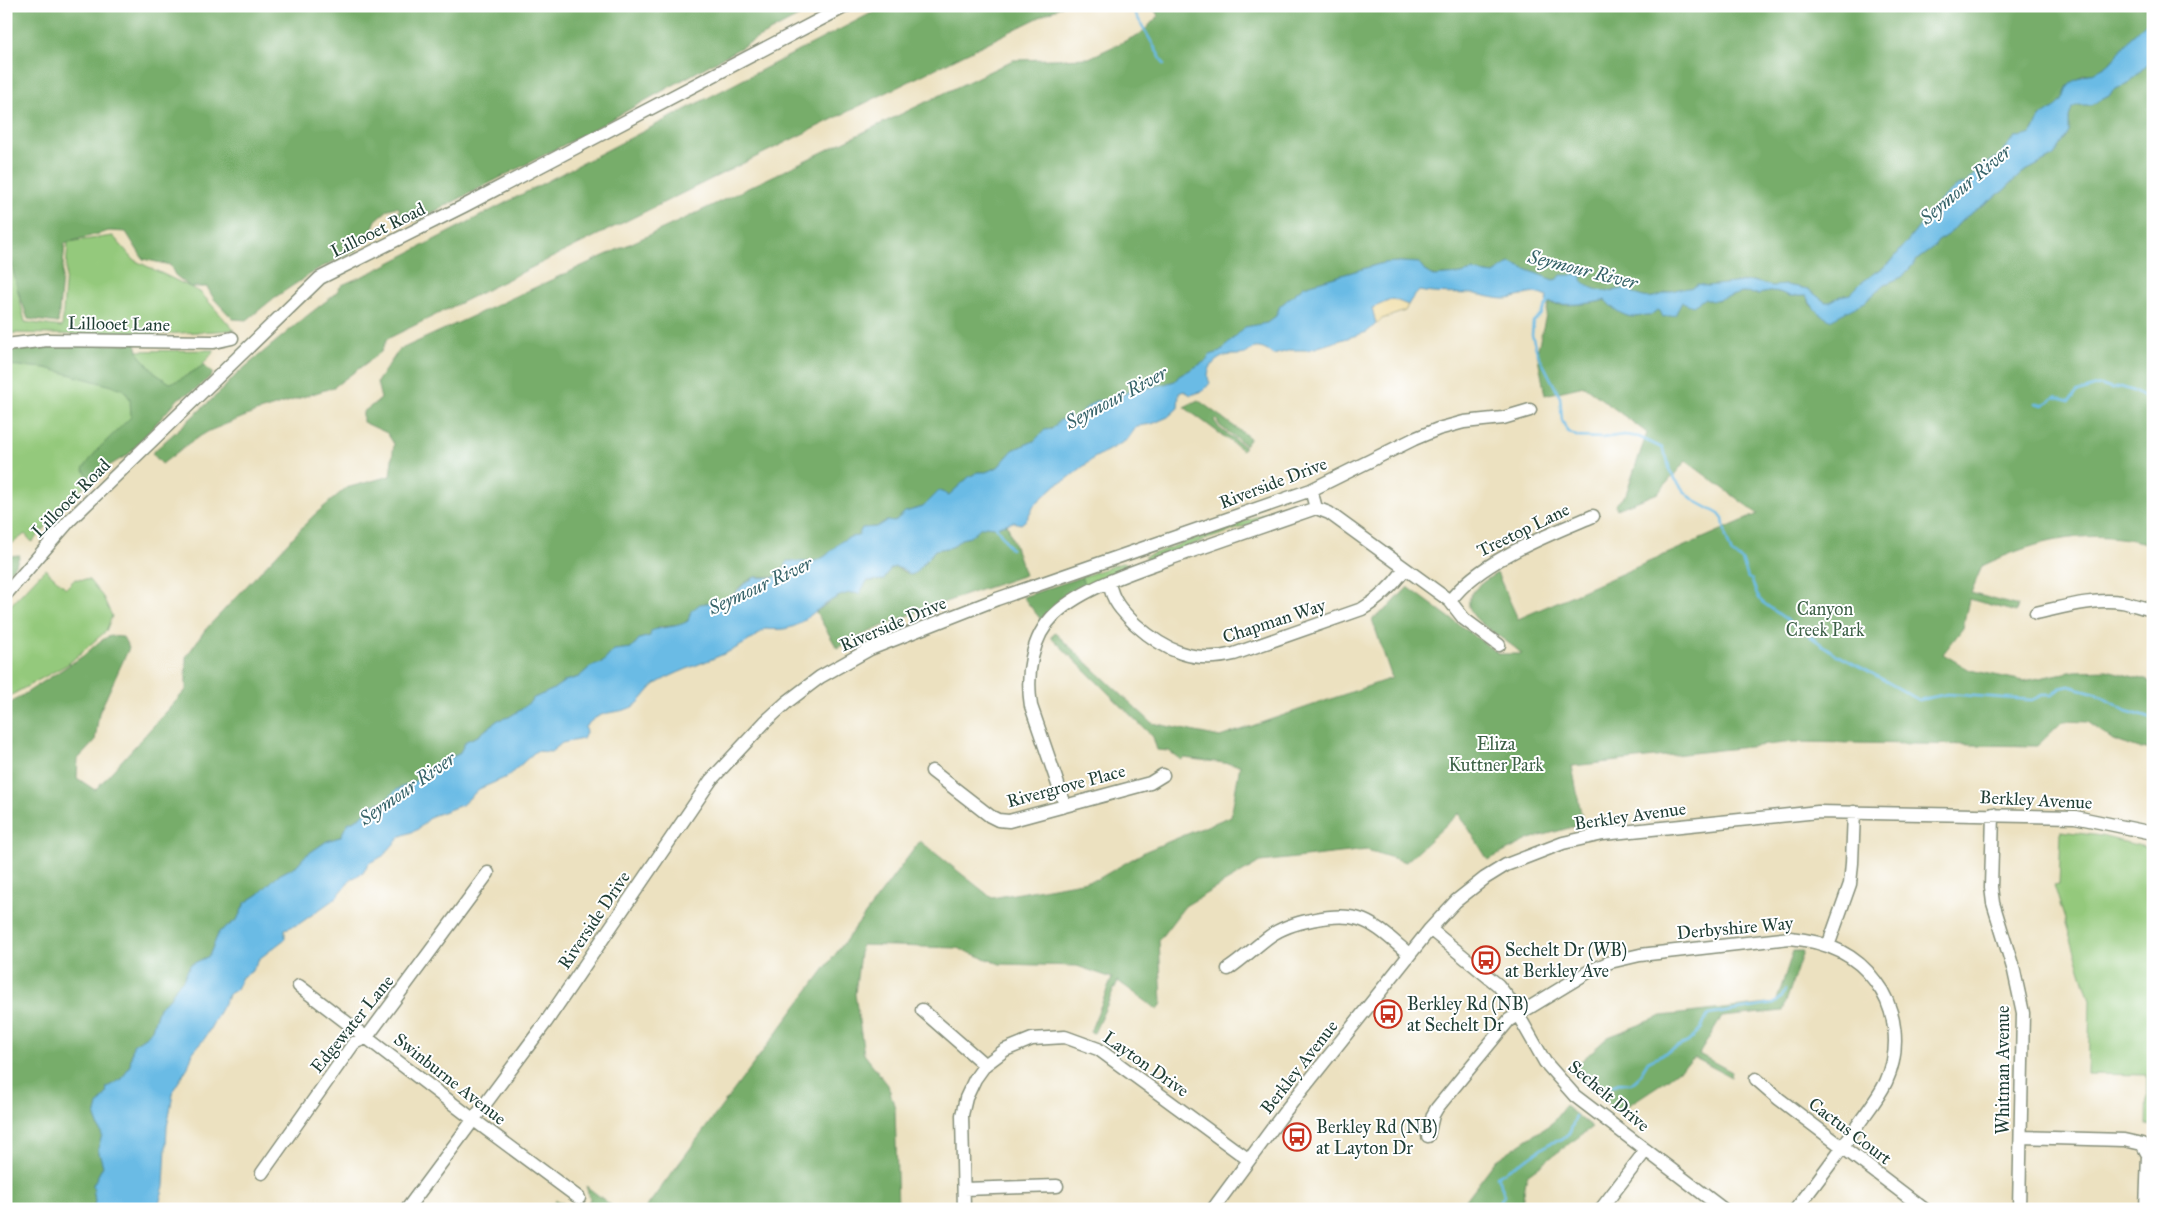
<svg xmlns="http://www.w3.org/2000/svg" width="2159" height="1215" viewBox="0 0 2159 1215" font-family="'IM FELL Great Primer',serif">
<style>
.green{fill:#94c97b;stroke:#5a8358}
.forest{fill:#77ad6b;stroke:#4b7550}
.sand{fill:#eeda9e;stroke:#868c69}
.water{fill:#6abbe5;stroke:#447c8c}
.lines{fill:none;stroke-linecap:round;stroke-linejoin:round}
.stream{stroke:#6abbe5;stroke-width:2.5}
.minor-casing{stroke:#868f7a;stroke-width:15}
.minor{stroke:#fff;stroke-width:12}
.labels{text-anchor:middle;stroke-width:4;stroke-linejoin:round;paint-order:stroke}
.street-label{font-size:18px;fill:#1f3d34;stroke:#fff}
.park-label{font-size:18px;fill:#3c6046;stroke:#fff}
.poi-label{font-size:18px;fill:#1f3d34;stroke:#fff;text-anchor:start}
.water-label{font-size:19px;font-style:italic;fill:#366369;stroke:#fff}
</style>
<rect width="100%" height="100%" fill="#fff"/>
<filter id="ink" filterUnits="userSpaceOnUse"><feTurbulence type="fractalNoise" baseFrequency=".02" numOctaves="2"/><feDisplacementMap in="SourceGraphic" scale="10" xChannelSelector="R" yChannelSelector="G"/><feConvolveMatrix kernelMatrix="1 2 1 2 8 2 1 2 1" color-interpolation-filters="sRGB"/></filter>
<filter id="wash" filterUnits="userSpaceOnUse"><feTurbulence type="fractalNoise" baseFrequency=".0096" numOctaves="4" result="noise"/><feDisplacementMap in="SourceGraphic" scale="20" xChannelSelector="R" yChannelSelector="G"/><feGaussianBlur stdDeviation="1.12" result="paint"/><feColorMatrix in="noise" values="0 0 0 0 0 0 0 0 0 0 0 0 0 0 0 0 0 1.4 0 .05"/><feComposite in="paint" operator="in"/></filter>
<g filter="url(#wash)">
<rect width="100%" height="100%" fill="#ece1c0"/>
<path class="green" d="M113,236L134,260L200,292L234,330L125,336L14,333L6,336V252L11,260L25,322L62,327L68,242Z
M215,350L151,427L86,484L32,542L25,534L6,548V363L43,352Z
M1303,500L1306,503L1305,505L1148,560L1144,557Z
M1125,562L1127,564L1126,567L1085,587L1081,577Z
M45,569L66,588L75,579L89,580L103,597L112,616L106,631L68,664L6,698V610Z
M2061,831L2101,836L2153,849V1126L2146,1125L2147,1075L2088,1074L2090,1000L2054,885L2059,884Z"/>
<path class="forest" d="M6,6H819L758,38L585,134L418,220L405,222L398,212L400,209L397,207L389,209L376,220L371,232L356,251L318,269L274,298L247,320L233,319L214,299L207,287H190L175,275L170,265L143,259L126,232L109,231L65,243L58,323L28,319L17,288L11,260L6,262Z
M885,6H1062L387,339L381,352L334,387L256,412L209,431L189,443L162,464L152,453L219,393L238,373L308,315L334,295L342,285L372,272Z
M1153,6H2153V21L2142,26L2109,64L2097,72L2083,75L2067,87L2064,98L2056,108L2041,116L2032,133L2028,136L2015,137L1999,156L1979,169L1966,183L1957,186L1939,202L1890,263L1862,282L1850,294L1840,296L1830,302H1825L1808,289L1786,285L1772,286L1752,281L1707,286L1698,284C1691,289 1688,288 1679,289C1657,294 1649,306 1627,288C1611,292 1594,294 1582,280L1558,279L1553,280L1510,263L1494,274L1473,271L1461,274L1432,276L1426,272L1419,263L1401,262L1383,263L1304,286L1280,306L1276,316L1267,323L1245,327L1220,352L1210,355L1206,361L1179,376L1175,381L1161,385L1130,391L1113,399L1095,401L1072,419L1060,420L1052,429L1045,430L1034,441L1013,450L998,467L986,472H978L969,477L949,495L939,491L923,507L905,512L894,522L887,521L876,527L862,528L858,536C836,537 834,556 815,561C807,563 796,561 787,561C780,583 775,575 756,577C746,579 734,592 729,600L700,604L687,621L682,625L659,627L650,636L639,639L632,648L614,650L602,663L590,667L579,677L565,681L552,690L534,698L522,709L509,717L498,720L478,736L466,741L459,754L435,764L419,779L396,790L384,802L373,804L361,817L348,823L340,837L327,841L305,856L296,866L277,876L259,894L245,903L237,920L219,932L209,956L190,965L183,980L176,987L170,998L159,1007L152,1029L148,1035L133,1045L130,1065L122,1079L107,1087L106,1094L98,1105L95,1117L102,1135L98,1149L103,1166L93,1185L95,1202L93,1209H6V706L83,656L99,642L109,636L123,637L129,648L99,713L95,741L78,759L77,778L95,790L186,690V657L205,630L313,516L346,488L390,476L394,444L387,433L363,422V412L381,399L377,382L399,350L684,219L1013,60L1089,58L1142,33L1158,16Z
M2153,58V545C2092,527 2038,539 1982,566L1971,593L2018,606L2016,612L1969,599L1963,628L1943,654L1970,670L2024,681L2074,671L2107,670L2153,682V748L2139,749L2113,740L2088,722L2063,721L2037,746L1794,742L1572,766L1583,824L1530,839L1488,860L1459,813L1406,862L1367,850L1260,862L1185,906L1159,940L1162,1003L1158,1010L1118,981L1094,1033L1090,1032L1112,978L1077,966L1000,964L957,948L861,945L855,994L864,1054L888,1085L895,1108L898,1209H645L920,841L992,898L1098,879L1146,851L1231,816L1240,765L1184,758L1181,760L1169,751L1157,750L1153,737L1051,637L1055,633L1152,723L1220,737L1392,678L1372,619L1388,608L1408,587L1499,654H1522C1494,627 1433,610 1497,573L1518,619L1758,514L1686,461L1658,493L1617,509L1615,505L1626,494L1647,433L1584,386L1545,395L1537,352L1549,303C1560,307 1594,304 1605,300C1612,308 1623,317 1634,317C1640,317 1645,314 1651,315L1657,310L1675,315L1682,302L1705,298L1718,300L1726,295L1731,296L1742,293L1758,294L1775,291L1790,296H1806L1811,306L1865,302L1885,284L1902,277L1918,259L1933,248L1938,241L1948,235L1963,219L2003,191L2022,173L2054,156L2069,132V117L2072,108L2078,105H2091L2109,96L2113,90L2128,84Z
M136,343L139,355L156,374L170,383L179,380L204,365L213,374L197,389L179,398L129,454L89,478L83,469L98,449L131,417L130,399L123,389L46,368L6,365V350Z
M1198,400L1250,438L1245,445L1220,426L1216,419L1214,420L1219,428L1245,447L1242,450L1184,407Z
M1007,524L1025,575C961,597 896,616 837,648L816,612C829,603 843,589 859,594L867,581L884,580L890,569L895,567L911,575L915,573L935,550L952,547L961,539L970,537L980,527L986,526L996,527Z
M20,555L16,564L6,575V556Z
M1081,577L1085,587L1042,621L1023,597Z
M1793,951H1803L1783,1011L1722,1017L1699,1054L1732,1072L1731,1077L1695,1058L1659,1085L1618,1112L1570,1071L1608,1037L1662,1016L1776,1003Z
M1565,1106L1592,1127L1527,1175L1521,1209H1459L1496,1160L1552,1123Z
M586,1186L616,1209H550L556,1200L573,1208L586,1206L590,1199Z"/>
<path class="sand" d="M1393,299L1408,305L1405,311L1382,319L1376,324L1372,308Z
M2147,872H2153V908C2139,897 2147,886 2147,872Z"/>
<path class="water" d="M2149,21H2153V58L2128,84L2113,90L2109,96L2091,105H2078L2072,108L2069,117V132L2054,156L2022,173L2003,191L1963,219L1948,235L1938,241L1933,248L1918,259L1902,277L1885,284L1865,302L1830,320C1818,314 1812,307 1806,296H1790L1775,291L1758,294L1742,293L1711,301L1705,298L1693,306L1682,302L1675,315L1663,317L1660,311L1657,310L1651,315C1645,314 1640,317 1634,317C1623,317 1612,308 1605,300C1593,304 1557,307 1546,301L1547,297C1531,288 1521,299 1505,299C1495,299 1485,295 1474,294C1456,293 1438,295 1419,291L1411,300L1408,305L1393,299L1372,308L1376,324L1367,332L1308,350H1292L1273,355C1268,351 1262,347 1255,348C1251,349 1248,353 1245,354C1239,356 1231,354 1225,356C1213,360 1204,372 1210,383L1203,391L1191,395L1184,391L1179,393L1178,408L1168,417L1152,424L1137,426L1127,440L1094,458L1066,480L1057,484L1034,505L1027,519L1021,524L1013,522L996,527L986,526L980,528L970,537L961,539L952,547L935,550L915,573L911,575L902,569L895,567L890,569L884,580L867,581L859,594C840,587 813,615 797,625C787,630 776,630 765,629C734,656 693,663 659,682C648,688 643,701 634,706C616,716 603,707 585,727L586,733L583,739L562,743L551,752L536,751L507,777L479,789L462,805L432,816L417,830L401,836L383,856L369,863L363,873L351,879L337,897L299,924L285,929V939L259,959L251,972L242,977L236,990L229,994L205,1038L193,1052L188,1067L174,1089L167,1127L164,1186L159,1204V1209H93L95,1202L93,1185L103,1166L98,1149L102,1135L95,1117L98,1105L106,1094L107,1087L122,1079L130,1065L133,1045L148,1035L152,1029L159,1007L170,998L176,987L183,980L190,965L209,956L219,932L237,920L245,903L259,894L277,876L296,866L305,856L327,841L340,837L348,823L361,817L373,804L384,802L396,790L419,779L435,764L459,754L466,741L478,736L498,720L509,717L522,709L534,698L552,690L565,681L579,677L590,667L602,663L614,650L632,648L639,639L650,636L651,631C663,626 677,628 688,621L691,611L700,604L729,600L744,584L755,577L772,578L780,575L784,572L787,561C795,561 807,563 815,561C834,556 835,537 858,536L862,528L876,527L887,521L894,522L905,512L923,507L939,491L949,495L969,477L978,472H986L998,467L1013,450L1034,441L1045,430L1052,429L1060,420L1072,419L1095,401L1113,399L1130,391L1161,385L1175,381L1179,376L1206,361L1210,355L1220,352L1245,327L1267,323L1276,316L1280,306L1304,286L1383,263L1401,262L1419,263L1426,272L1433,276L1461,274L1473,271L1494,274L1510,263L1553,280L1558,279L1561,275H1582V280C1594,294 1611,292 1627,288C1649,306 1657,294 1679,289C1688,288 1691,289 1698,284L1707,286L1752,281L1772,286L1786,285L1808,289L1825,302H1830L1840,296L1850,294L1862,282L1890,263L1939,202L1957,186L1966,183L1979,169L1999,156L2015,137C2042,136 2030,126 2043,115C2050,109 2058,108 2063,99C2065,95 2065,91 2067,88C2075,75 2099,74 2110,63C2123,50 2132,31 2149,21Z"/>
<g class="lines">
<path class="stream" d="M1131,6L1164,64
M1549,300L1541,314L1533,322L1532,335L1537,352L1560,397L1562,420L1567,431L1578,437L1602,438L1624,435L1639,437L1662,448L1667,458L1670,472L1684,491L1695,501L1719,514L1723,519L1726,537L1732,554L1742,560L1748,578L1752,580L1757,595L1762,602L1835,654L1866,670L1919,700L1947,694L2032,700L2042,695H2052L2060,688L2069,686L2095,693L2126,711L2153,719
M2035,403L2043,405L2055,397L2069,401L2078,392L2100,385L2112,389L2121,387L2133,391L2153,403
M995,525L1011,549
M1598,1092L1619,1083L1631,1084L1637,1079L1648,1061L1688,1042L1701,1029L1708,1015L1774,1004L1782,997L1785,990
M1493,1209L1505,1195L1497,1176L1530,1157L1550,1143L1561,1140L1570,1132L1576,1116"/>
</g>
</g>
<g filter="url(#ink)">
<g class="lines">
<g class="minor-casing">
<path id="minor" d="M6,345L47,340L214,342L232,338
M1311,490L1316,508L1329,513L1450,601L1464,619L1499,645
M1109,582C1112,601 1122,611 1135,624C1165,651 1194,664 1234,654L1362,609C1380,599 1393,585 1405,569
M6,594L70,520L320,278L464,206L846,6
M1450,601C1479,561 1548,535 1593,516
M2036,613C2064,607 2093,598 2122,602C2132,604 2143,608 2153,610
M932,771L990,816L998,820L1009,821L1150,783L1163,775
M1065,805L1031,706C1026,675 1031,637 1055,614C1086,585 1147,567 1186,553C1230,538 1273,523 1316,508
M1993,814L1991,887L1993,903L2014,971L2023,1013L2019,1209
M1430,929L1498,985L1509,999L1545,1062L1575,1096L1723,1209
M1828,946L1850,884L1852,863L1854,812
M1228,969C1243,959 1255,947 1270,936C1289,922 1336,912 1359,919C1377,924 1395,943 1409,954
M299,986L474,1120L579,1198
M922,1010L985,1065
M1756,1079L1779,1099L1924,1209
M1428,1136L1433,1115L1437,1108L1509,1020L1588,972L1610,962L1640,955L1790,938C1824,941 1855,953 1875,981C1897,1009 1901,1050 1886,1082C1878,1099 1865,1114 1855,1129C1836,1157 1816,1183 1796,1209
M2021,1137L2124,1140L2142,1144L2148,1155L2146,1209
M262,1173L354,1043L367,1037L488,873
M964,1189L1057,1186
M407,1209L546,1022L711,780L765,722L787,702L820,677L870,649L997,599L1311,490L1414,439L1438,429L1464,422L1503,418L1530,410
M964,1209L962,1115L966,1098L975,1079L985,1065L1005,1050L1032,1039L1065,1037L1098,1049L1249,1160
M1213,1209L1286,1110L1430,929L1456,901L1485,878L1506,865L1563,843L1603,834L1818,812L2075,817L2153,833
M1601,1209L1646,1150"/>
</g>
<use href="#minor" class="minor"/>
</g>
</g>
<defs>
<g id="bus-ring" transform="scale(1.4375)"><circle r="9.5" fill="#fff" stroke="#c8321e" stroke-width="1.5"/><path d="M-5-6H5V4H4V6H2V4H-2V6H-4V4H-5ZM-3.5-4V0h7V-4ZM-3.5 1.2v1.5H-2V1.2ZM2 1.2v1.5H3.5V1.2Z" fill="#c8321e"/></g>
</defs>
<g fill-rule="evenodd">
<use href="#bus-ring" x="1486" y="960"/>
<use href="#bus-ring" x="1388" y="1014"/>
<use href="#bus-ring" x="1297" y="1137"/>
</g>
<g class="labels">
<g class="street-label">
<text transform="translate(378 230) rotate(-26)" y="6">Lillooet Road</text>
<text transform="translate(119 324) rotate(1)" y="6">Lillooet Lane</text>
<text transform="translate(1273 483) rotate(-21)" y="6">Riverside Drive</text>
<text transform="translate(71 498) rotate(-45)" y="6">Lillooet Road</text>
<text transform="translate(1523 530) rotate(-26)" y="6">Treetop Lane</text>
<text transform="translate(1274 621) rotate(-18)" y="6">Chapman Way</text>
<text transform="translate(893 624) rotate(-23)" y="6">Riverside Drive</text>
<text transform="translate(1066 786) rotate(-15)" y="6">Rivergrove Place</text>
<text transform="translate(2036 800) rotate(3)" y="6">Berkley Avenue</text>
<text transform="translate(1630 816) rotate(-8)" y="6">Berkley Avenue</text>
<text transform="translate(594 920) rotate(-56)" y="6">Riverside Drive</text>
<text transform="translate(1735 928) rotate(-5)" y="6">Derbyshire Way</text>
<text transform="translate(352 1024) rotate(-51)" y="6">Edgewater Lane</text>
<text transform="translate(1146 1064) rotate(35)" y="6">Layton Drive</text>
<text transform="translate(1299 1067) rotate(-52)" y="6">Berkley Avenue</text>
<text transform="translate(2003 1070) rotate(-90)" y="6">Whitman Avenue</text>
<text transform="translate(450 1079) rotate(38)" y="6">Swinburne Avenue</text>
<text transform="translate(1609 1096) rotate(40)" y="6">Sechelt Drive</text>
<text transform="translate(1850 1131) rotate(37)" y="6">Cactus Court</text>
</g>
<g class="park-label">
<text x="1825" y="615">Canyon<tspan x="1825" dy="21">Creek Park</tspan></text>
<text x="1496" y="750">Eliza<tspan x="1496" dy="21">Kuttner Park</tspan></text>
</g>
<g class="poi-label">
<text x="1505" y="956">Sechelt Dr (WB)<tspan x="1505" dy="21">at Berkley Ave</tspan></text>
<text x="1407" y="1010">Berkley Rd (NB)<tspan x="1407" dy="21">at Sechelt Dr</tspan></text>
<text x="1316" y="1133">Berkley Rd (NB)<tspan x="1316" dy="21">at Layton Dr</tspan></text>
</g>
<g class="water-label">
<text transform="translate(1965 184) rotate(-40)" y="7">Seymour River</text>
<text transform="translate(1583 269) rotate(14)" y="7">Seymour River</text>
<text transform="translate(1116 397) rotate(-28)" y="7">Seymour River</text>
<text transform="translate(760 585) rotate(-25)" y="7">Seymour River</text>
<text transform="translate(407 788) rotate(-35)" y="7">Seymour River</text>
</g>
</g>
<rect width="2159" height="1215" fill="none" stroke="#fff" stroke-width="25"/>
</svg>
